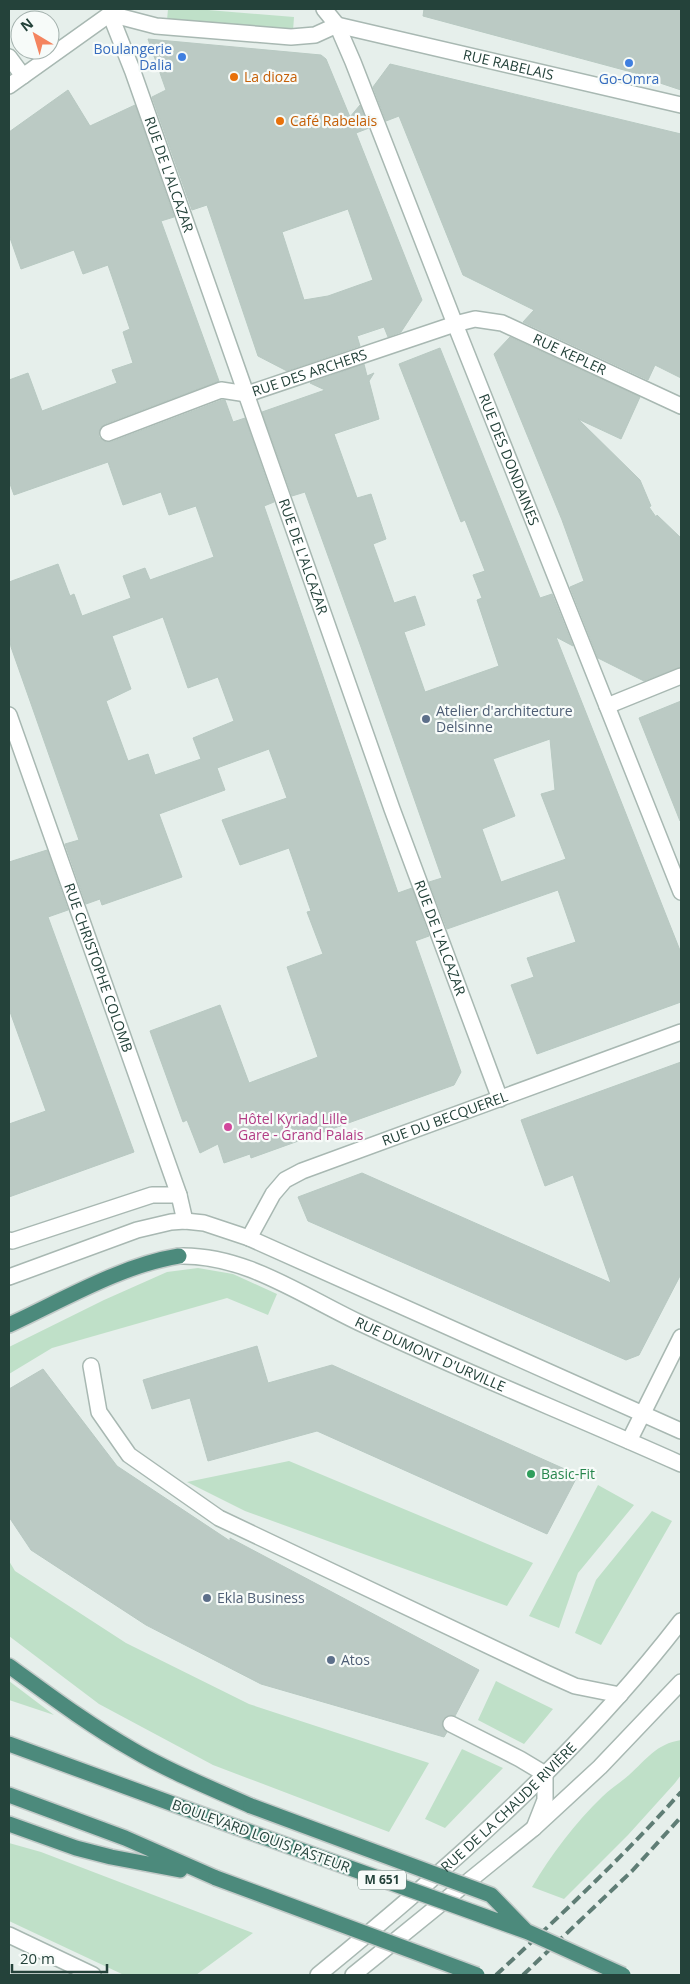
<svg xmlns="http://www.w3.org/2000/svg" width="690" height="1984" viewBox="0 0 690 1984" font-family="'Open Sans',sans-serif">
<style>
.green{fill:#bfe0c8}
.building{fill:#bbcac4;stroke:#b8c9c2;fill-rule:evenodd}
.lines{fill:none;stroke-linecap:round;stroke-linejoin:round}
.service-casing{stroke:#a8b8b2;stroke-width:18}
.pedestrian-casing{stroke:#a8b8b2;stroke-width:18}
.minor-casing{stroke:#a8b8b2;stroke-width:18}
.tertiary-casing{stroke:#a8b8b2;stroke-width:18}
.trunk-casing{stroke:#c2cac8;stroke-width:18}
.service{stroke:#fff;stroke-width:15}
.pedestrian{stroke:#fff;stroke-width:15}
.minor{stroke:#fff;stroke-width:15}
.tertiary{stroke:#fff;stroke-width:15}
.trunk{stroke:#4c8a7c;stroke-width:15}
.rail{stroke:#5f7d75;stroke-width:4;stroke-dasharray:10 5;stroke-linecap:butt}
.trunk-bridge-casing{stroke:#c2cac8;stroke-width:18;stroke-linecap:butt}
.trunk-bridge{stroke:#4c8a7c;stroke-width:15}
.shop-dot{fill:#3f7fe0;stroke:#f7fbf9;stroke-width:2}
.food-dot{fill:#e8710a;stroke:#f7fbf9;stroke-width:2}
.service-dot{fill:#5c6f8a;stroke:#f7fbf9;stroke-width:2}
.hotel-dot{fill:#d1479c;stroke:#f7fbf9;stroke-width:2}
.leisure-dot{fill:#2e9e5b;stroke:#f7fbf9;stroke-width:2}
.labels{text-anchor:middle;stroke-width:4.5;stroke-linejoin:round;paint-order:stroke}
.shield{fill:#f7fbf9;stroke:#637a73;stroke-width:1}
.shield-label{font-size:12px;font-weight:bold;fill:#24423a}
.shop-label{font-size:14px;fill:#366cbe;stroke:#f7fbf9;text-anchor:end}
.street-label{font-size:14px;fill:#24423a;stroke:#f7fbf9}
.food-label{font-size:14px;fill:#c56008;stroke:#f7fbf9;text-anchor:start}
.service-label{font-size:14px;fill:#4e5e75;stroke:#f7fbf9;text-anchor:start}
.hotel-label{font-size:14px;fill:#b23c85;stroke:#f7fbf9;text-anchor:start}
.leisure-label{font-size:14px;fill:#27864d;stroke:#f7fbf9;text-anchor:start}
</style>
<rect width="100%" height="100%" fill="#e6efeb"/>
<path class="green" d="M168,9H196L294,17L293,31L167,20Z
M198,1268L233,1274L277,1294L268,1315L227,1298L52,1348L9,1374V1347L104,1300L167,1272Z
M289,1461L533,1563L507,1606L245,1511L187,1482Z
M598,1485L634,1505L578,1573L559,1628L529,1616Z
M652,1511L672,1521L601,1645L575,1633L596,1580Z
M9,1561L15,1571L126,1643L249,1704L429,1763L389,1832L213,1765L99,1704L9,1636Z
M9,1681L54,1715L9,1700Z
M496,1681L553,1709L524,1744L478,1720Z
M681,1740V1775L675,1783L628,1835L564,1899L532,1887C551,1855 575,1823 602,1797C610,1789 620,1783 629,1775C647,1759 656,1744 681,1740Z
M462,1749L503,1768L445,1828L425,1819Z
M9,1843L41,1852L253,1933L196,1975H124L9,1921Z"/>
<path class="building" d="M424,9H681V90L651,80L650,77L423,16Z
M148,39L321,55L326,59L350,117L360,105L369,128L356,133L422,300L401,332L388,337L384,327L357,336L360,346L287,371L258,356L207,205L192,210L152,97L166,90ZM348,209L373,280L328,296L304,300L282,232Z
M390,64L681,134V378L655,365L648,380L523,322L534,310L463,275L399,116L386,121L373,87Z
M68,90L90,126L135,105L174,217L161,221L219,381L105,424L99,431V437L106,442H111L222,400H225L233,422L245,418L274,502L264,506L398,893L412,888L429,936L415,941L461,1072L454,1085L251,1158L250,1154L224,1163L218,1144L200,1153L187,1120L183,1122L150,1031L220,1005L249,1083L318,1057L287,967L323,954L307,912L311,911L289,848L240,865L222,820L287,798L269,749L217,768L225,790L159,814L182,877L102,905L100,899L86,904L65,844L79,840L11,647L9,635V582L58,564L70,596L74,594L82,616L131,598L123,576L145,568L150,580L214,557L196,506L169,515L161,492L123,505L108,462L14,495L9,481V380L28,373L42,411L117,383L112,370L133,363L123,332L130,329L108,265L83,274L74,250L21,269L9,235V132ZM163,617L188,688L218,677L234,721L193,738L201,759L155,775L148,754L128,761L106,701L131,689L112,636Z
M510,337L640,397L621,439L578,419L640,480L651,506L649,507L656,517L657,515L681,538V667L644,681L598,658L570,587L584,581L562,520L494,354Z
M440,348L540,598L552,594L573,646L556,637L681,953V1002L537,1054L511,985L534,977L527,958L576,942L558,890L447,929L429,882L442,878L361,647L305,492L292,496L262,412L325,390L310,383L364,364L367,376L374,373L369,381L379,419L334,434L357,498L371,494L386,539L373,544L394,603L415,596L425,625L404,632L425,692L499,666L477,600L482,598L473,575L485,571L465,520L461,522L399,364ZM550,739L555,790L541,794L566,859L501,882L482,829L515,816L493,759Z
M681,701V820L680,821L639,718Z
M47,850L68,910L48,917L134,1152L9,1197V1124L46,1111L9,1009V862Z
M681,1062V1274L639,1355L626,1360L308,1221L298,1197L362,1173L611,1283L573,1175L545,1186L521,1120Z
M257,1346L268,1383L332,1365L578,1475L547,1534L317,1431L208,1461L190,1398L152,1409L143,1380Z
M43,1369L117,1466L230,1541V1538L479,1670L455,1716L450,1715L443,1719L442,1725L447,1732L444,1737L261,1684L146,1625L31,1550L9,1517V1389Z"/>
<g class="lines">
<g class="service-casing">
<path id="service" d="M108,433L221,390L247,394
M91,1366L99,1412L129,1455L219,1518L546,1673L575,1686L620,1695
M451,1724L520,1759L545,1774V1800L534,1828
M9,1935L93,1975"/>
</g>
<g class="pedestrian-casing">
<path id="pedestrian" d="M110,14L156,26L291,37L315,35L337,25
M9,1240L12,1241L152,1195H179"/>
</g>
<g class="minor-casing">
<g id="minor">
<path id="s1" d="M324,9L337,25L353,62L455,324L681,892"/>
<path id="s2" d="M110,14L133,72L392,809L500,1099"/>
<path id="s3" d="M337,25L681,105"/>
<path d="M9,57L23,76"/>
<path id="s4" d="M247,394L455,324L475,319L502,323L681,406"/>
<path d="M607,706L681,676"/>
<path id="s5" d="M9,715L179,1195L185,1221"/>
<path id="s6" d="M249,1238L273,1194L285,1180L302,1171L681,1032"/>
</g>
</g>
<g class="tertiary-casing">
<g id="tertiary">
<path d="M9,86L117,9"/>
<path id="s7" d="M179,1256C244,1254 301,1295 358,1322C464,1372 574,1416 681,1464"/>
<path d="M9,1277L137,1230L171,1222L185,1221L204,1223L249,1238L681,1431"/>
<path d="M629,1441L681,1337"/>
<path id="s8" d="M318,1975C450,1867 577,1756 681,1621"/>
<path d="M353,1975L534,1828L600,1767L681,1682"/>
</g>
</g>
<g class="trunk-casing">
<path id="trunk" d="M9,1325C61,1301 122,1265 179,1256
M9,1666C49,1695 89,1725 133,1750C170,1772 211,1788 251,1806
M9,1744L236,1827
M9,1795L125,1838L216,1878
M9,1824L76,1848L111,1857L180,1870"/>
</g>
<use href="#service" class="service"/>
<use href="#pedestrian" class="pedestrian"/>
<use href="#minor" class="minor"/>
<use href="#tertiary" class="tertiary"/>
<use href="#trunk" class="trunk"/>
<path class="rail" d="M496,1975C560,1916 623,1857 681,1792
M523,1975L632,1871L681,1817"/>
<g class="trunk-bridge-casing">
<path id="trunk-bridge" d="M251,1806L491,1895L525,1930
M236,1827L528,1932L623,1975
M216,1878L477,1975"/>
</g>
<use href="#trunk-bridge" class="trunk-bridge"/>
</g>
<g class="shop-dot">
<circle cx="182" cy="57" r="5"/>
<circle cx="629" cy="63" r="5"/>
</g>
<g class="food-dot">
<circle cx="234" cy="77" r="5"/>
<circle cx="280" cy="121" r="5"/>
</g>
<g class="service-dot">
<circle cx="426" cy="719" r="5"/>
<circle cx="207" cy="1598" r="5"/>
<circle cx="331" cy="1660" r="5"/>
</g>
<circle class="hotel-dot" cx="228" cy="1127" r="5"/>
<circle class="leisure-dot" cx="531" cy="1474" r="5"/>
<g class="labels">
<rect class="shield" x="358" y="1870.5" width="48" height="19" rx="4"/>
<g class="shield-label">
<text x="382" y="1884">M 651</text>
</g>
<g class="shop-label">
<text x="172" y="54">Boulangerie<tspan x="172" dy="16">Dalia</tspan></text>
<text x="629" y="84" text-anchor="middle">Go-Omra</text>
</g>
<g class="street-label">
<text dy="5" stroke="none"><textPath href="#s3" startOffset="176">RUE RABELAIS</textPath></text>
<text dy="5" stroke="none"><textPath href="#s2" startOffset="171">RUE DE L'ALCAZAR</textPath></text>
<text dy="5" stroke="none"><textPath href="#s4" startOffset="342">RUE KEPLER</textPath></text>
<text dy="5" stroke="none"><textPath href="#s4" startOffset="66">RUE DES ARCHERS</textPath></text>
<text dy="5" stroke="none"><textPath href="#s1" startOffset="488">RUE DES DONDAINES</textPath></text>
<text dy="5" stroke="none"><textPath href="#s2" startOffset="576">RUE DE L'ALCAZAR</textPath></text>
<text dy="5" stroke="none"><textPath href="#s2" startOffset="981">RUE DE L'ALCAZAR</textPath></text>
<text dy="5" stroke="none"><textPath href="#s5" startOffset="268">RUE CHRISTOPHE COLOMB</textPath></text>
<text dy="5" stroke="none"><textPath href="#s6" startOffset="240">RUE DU BECQUEREL</textPath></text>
<text dy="5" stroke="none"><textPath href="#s7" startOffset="272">RUE DUMONT D'URVILLE</textPath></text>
<text dy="5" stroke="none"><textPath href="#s8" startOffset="254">RUE DE LA CHAUDE RIVIÈRE</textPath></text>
<text transform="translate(261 1836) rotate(20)" y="5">BOULEVARD LOUIS PASTEUR</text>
</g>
<g class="food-label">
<text x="244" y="82">La dioza</text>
<text x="290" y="126">Café Rabelais</text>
</g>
<g class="service-label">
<text x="436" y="716">Atelier d'architecture<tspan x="436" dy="16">Delsinne</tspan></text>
<text x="217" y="1603">Ekla Business</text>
<text x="341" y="1665">Atos</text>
</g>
<g class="hotel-label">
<text x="238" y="1124">Hôtel Kyriad Lille<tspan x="238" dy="16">Gare - Grand Palais</tspan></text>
</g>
<g class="leisure-label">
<text x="541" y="1479">Basic-Fit</text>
</g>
</g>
<rect width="690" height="1984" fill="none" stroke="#24423a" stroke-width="20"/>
<g transform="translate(35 35) rotate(322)"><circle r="24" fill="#f7fbf9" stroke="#a3b1ad"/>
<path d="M0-4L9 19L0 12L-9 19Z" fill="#f4845f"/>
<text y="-8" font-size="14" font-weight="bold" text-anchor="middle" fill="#24423a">N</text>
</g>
<path d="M12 1964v8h95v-8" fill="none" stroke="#24423a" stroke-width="2.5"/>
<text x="20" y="1964" font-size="15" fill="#24423a" stroke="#f7fbf9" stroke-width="4" paint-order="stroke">20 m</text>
</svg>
